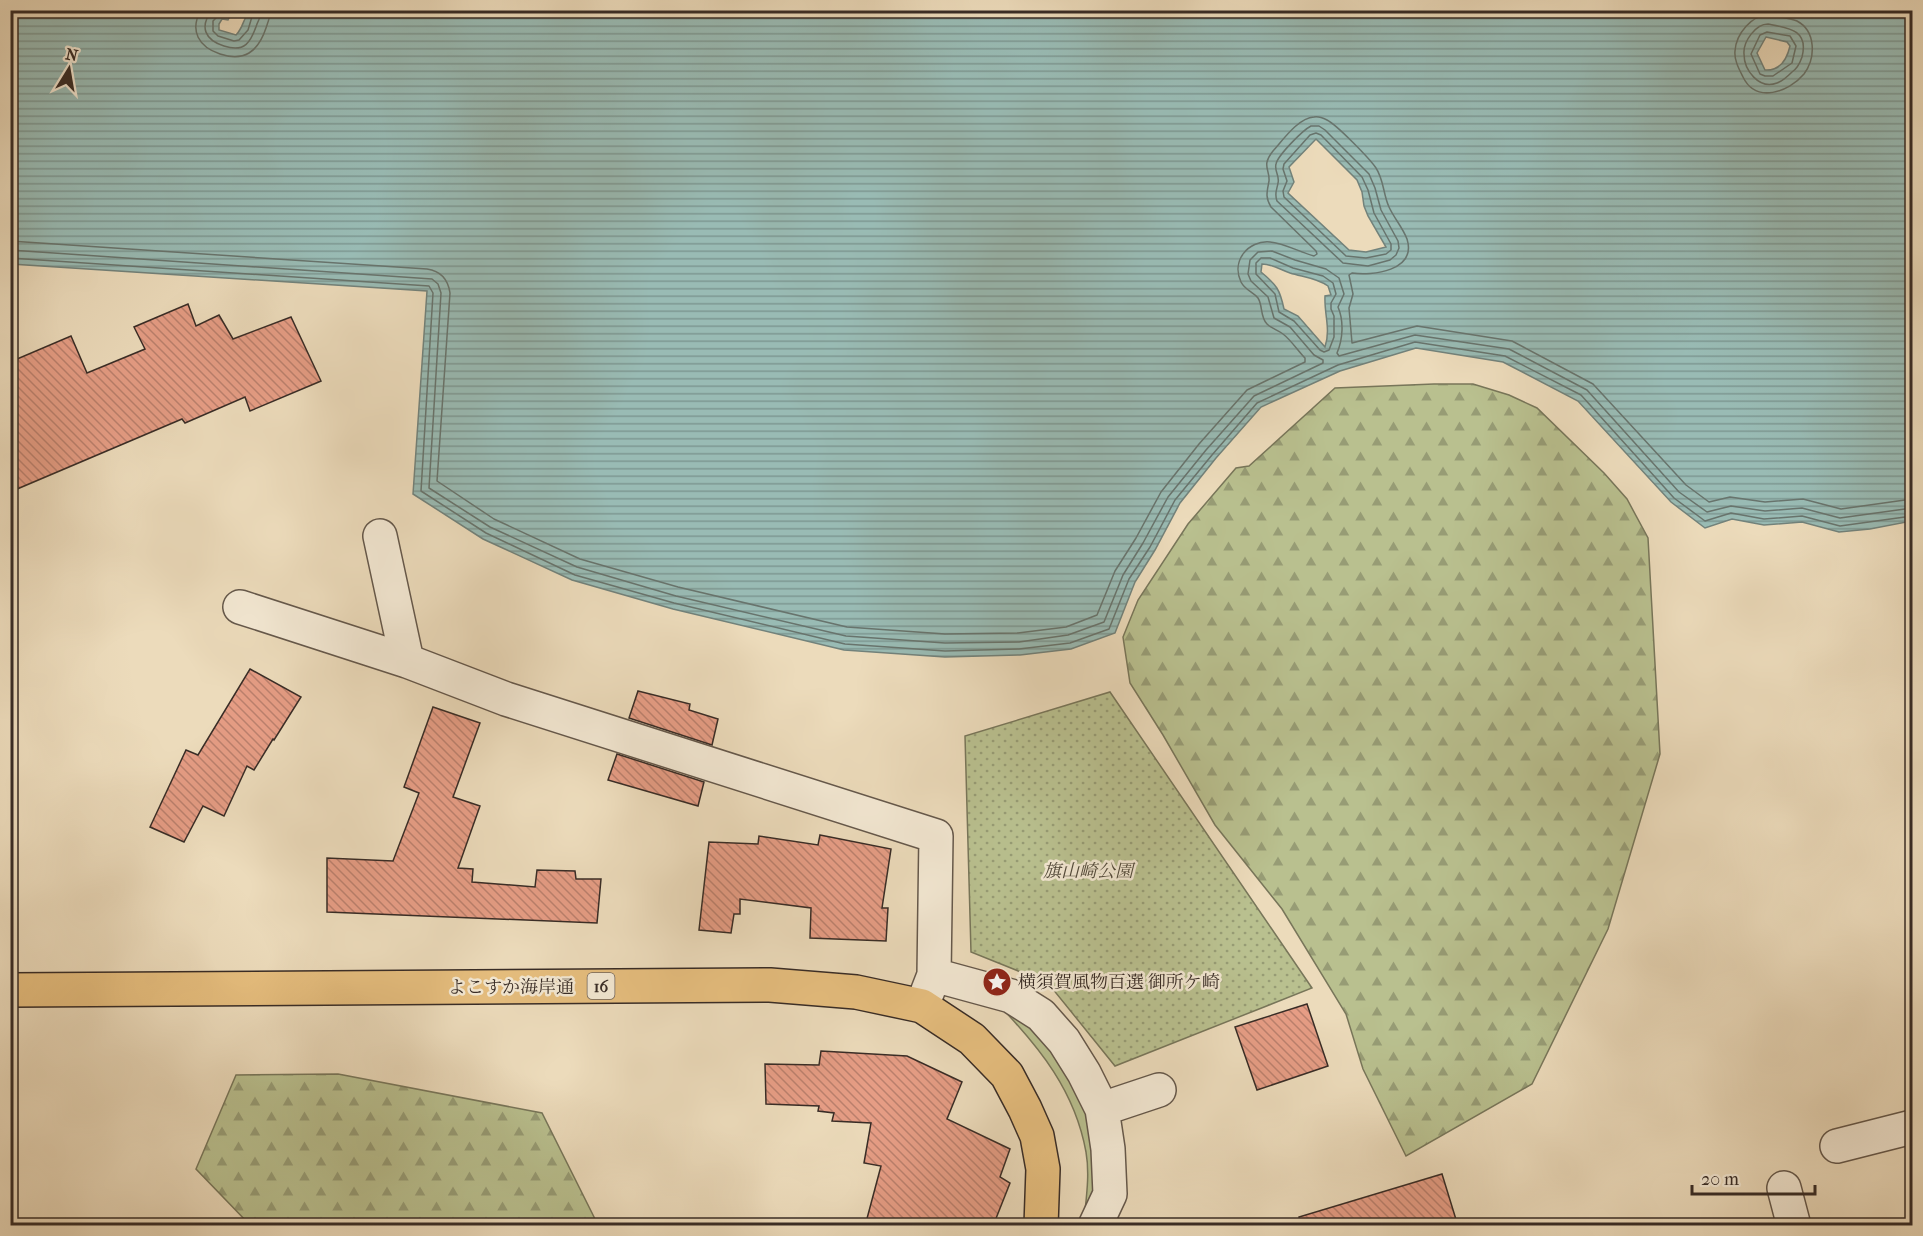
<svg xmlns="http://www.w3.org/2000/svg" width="1923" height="1236" viewBox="0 0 1923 1236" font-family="'IM FELL French Canon','Noto Serif JP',serif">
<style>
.grass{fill:#b9c08f;stroke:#78765a;stroke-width:1.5}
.forest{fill:url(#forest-firs);stroke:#78765a;stroke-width:1.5}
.park{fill:url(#park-dots);stroke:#78765a;stroke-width:1.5}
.water{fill:url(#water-rules);stroke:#72827b;stroke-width:1.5;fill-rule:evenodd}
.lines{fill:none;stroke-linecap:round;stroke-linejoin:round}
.shore{stroke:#68746d;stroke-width:1.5}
.building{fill:url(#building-back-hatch);stroke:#382c26;stroke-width:1.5}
.minor-casing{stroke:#65584b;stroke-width:36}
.highway-casing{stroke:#382c26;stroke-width:36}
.minor{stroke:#f3e8d3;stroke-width:33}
.highway{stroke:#e6be7e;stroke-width:33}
.labels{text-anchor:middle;stroke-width:5;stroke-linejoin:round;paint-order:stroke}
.shield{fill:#f3e8d3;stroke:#70645a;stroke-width:1.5}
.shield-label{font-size:16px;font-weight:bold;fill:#382c26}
.park-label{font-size:18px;font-style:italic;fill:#524a3b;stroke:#f3e8d3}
.poi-label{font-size:18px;fill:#382c26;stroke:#f3e8d3;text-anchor:start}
.street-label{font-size:18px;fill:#382c26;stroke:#f3e8d3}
</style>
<defs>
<pattern id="forest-firs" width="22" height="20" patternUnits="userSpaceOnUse" patternTransform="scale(1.5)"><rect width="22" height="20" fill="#b9c08f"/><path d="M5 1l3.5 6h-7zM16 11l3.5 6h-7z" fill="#979c75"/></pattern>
<pattern id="park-dots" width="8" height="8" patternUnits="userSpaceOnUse" patternTransform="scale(1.5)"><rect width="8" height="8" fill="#b9c08f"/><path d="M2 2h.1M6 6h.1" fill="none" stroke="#979c75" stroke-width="1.8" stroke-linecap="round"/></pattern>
<pattern id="water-rules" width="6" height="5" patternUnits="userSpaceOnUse" patternTransform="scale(1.5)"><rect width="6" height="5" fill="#99bbb4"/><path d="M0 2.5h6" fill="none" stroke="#7e9892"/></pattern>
<pattern id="building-back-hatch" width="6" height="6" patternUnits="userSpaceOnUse" patternTransform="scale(1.5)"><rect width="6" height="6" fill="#e69d85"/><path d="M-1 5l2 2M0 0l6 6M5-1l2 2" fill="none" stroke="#bb806d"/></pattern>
</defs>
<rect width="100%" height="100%" fill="#ecdbbb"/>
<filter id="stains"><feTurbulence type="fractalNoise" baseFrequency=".00333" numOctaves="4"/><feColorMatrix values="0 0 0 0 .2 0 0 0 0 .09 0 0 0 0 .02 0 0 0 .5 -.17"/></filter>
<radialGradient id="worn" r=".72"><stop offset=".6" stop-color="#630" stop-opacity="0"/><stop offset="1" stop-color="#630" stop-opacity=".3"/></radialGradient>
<path class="grass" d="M998,1004L1019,1008L1083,1093L1101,1172L1084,1221C1086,1199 1090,1175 1086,1152C1075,1091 1040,1048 998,1004Z"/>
<path class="forest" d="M1434,384H1473L1509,395L1537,408L1604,473L1627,499L1648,538L1660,754L1608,929L1532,1084L1406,1156L1363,1069L1346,1014L1282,909L1215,825L1163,735L1130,683L1123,637L1138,600L1188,524L1236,468L1249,466L1335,388Z
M338,1074L542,1113L598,1225H250L196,1169L236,1075Z"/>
<path class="park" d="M1110,692L1312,988L1115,1066L1048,983L971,952L965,736Z"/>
<path class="water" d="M251,10L1912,11V521L1870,529L1839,532L1802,522L1764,525L1732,519L1705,528L1671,502L1578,401L1503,362L1416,348L1340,371L1261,407L1216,458L1180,503L1155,550L1135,582L1115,633L1071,649L1020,655L945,657L844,650L673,609L572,580L483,539L413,494L427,291L11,264V11H229L231,14L228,20L222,19L219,24V30L236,35C244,27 243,17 251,10ZM1766,37L1787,42L1790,46C1787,59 1780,71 1765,70L1757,53ZM1316,139L1357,180L1362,192L1364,206L1368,216L1386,247L1366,252L1349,250L1288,193L1294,182L1289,167ZM1262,264C1272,264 1281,270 1290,273C1303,277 1317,278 1328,286L1331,295L1325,296C1324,314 1331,329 1325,347L1298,316L1284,309C1280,290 1277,285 1261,272Z"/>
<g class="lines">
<path class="shore" d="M201,10C189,31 199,47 220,54C244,62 258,52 266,28C268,22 270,17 271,10
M212,10C199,27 205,40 224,46C245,53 251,42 257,24C259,19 261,16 262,10
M224,10L213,21V31L218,36L234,41L239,40L248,30L254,10
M1770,15C1778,17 1789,18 1797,21C1816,31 1816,58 1804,74C1789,92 1756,104 1743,77C1739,69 1734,60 1735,51C1736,34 1752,14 1770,15Z
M1768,24C1789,28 1809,30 1802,57C1800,63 1798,68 1792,72C1788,76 1783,81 1777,83C1759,90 1744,70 1744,54C1743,41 1756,24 1768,24Z
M1767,32L1790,36L1796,46L1792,63L1773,76H1765L1760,74L1751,54L1760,35Z
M1311,126H1319L1325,130L1369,174L1375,188L1381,210L1398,241L1399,248L1396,255L1390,260L1368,266L1343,263L1277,201C1274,193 1277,190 1278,183C1280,176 1274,171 1276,164C1278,155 1303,130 1311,126Z
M1316,133L1321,135L1362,177L1368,190L1374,213L1391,244V250L1386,254L1366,258L1346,256L1284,197L1283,191L1287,181L1283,169L1284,164L1310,135Z
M10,241L427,269C441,271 448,279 450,293L437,481L494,519L580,559L678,587L847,627L945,634L1018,633L1066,627L1097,615L1115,571L1136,538L1161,492L1199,444L1247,390L1305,362V358C1298,351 1291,340 1283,334C1278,330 1272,329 1267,324C1260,317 1263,306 1258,298C1253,292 1245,290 1241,282C1231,261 1248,240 1270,242C1283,243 1300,252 1314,256L1317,254L1316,251L1271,207C1265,197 1267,192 1269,181C1270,169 1261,166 1273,151C1283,140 1298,118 1314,117C1318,116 1323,118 1327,120C1337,125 1370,159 1376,168C1384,180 1383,194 1389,207C1394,218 1403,228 1407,239C1417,271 1372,276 1352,273L1349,275L1353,294L1349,308L1352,343L1417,326L1512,341L1593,384L1686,485L1709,502L1730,497L1765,502L1803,499L1841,509L1912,499
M10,250L432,279L438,284L441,293L429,488L490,527L577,567L676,596L846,636L945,643L1019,642L1068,635L1104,622L1123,575L1143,543L1168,497L1206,450L1254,396L1323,363V360L1314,355L1290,327L1274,318L1268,297L1251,281L1248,274L1250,260L1258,252L1272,251L1295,260L1326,269L1339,278L1344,294L1338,307C1344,321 1343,339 1337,353L1339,356L1415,335L1509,349L1587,390L1679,492L1707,512L1731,506L1765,511L1802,508L1840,518L1912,508
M10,258L429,286L433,293L421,491L486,533L575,575L674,603L845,644L945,651L1019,649L1070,643L1109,629L1129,579L1150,547L1175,500L1212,455L1257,403L1338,365L1415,342L1505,356L1581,395L1674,498L1705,521L1731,513L1764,519L1802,516L1840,526L1912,516
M1261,258H1270L1293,268L1323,276L1333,283L1336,294L1331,303V309L1334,316V337L1329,350L1324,352L1320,350L1294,321L1279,312L1275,294L1256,274V263Z"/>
</g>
<path class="building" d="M188,304L196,326L219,315L233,339L291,317L321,381L250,411L245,397L185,423L182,419L10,492V362L71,336L87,373L145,349L134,327Z
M250,669L301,697L274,740L273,739L254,770L247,766L224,816L203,806L184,842L150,827L186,750L198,755Z
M638,691L690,704L689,710L718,719L712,745L629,718Z
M433,707L480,723L453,797L480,806L458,868L473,869L472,882L535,887L537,870L575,871L576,879H601L597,923L327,912V858L393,861L419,793L404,787Z
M617,754L704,782L698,806L608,780Z
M820,835L891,849L882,908H888L886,941L810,938L811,908L740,899V914H734L731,933L699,930L709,842L758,844L759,836L818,845Z
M1307,1004L1328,1066L1257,1090L1235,1027Z
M821,1051L907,1056L962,1082L947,1119L1010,1149L1000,1177L1010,1183L993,1226H865L881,1166L864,1163L871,1123L832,1121L834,1113L818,1111L819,1106L766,1104L765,1064L819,1065Z
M1442,1174L1458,1226H1301L1299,1217Z"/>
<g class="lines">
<g class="minor-casing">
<path id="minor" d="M380,536L407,661L506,699L936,836L934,975L922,1006
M240,607L407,661
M934,975L1011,996L1041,1015L1064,1041L1084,1073L1102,1109L1108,1149L1110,1194L1095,1226
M1102,1109L1159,1090
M1837,1146L1912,1127
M1784,1188L1794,1226"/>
</g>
<g class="highway-casing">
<path id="highway" d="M10,990L770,985L856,992L922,1006L972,1039L1007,1075L1025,1109L1037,1136L1043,1169L1041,1226"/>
</g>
<use href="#minor" class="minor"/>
<use href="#highway" class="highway"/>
</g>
<defs>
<g id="sight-disc" transform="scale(1.5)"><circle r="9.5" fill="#8f2418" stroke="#f3e8d3"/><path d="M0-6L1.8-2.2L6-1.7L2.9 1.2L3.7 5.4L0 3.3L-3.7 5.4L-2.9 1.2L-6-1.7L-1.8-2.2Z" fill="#fff"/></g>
</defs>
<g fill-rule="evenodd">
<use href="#sight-disc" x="997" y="982"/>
</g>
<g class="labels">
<rect class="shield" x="587.5" y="973" width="27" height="26" rx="4.5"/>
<g class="shield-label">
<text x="601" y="992">16</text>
</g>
<g class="park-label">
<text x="1088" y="877">旗山崎公園</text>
</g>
<g class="poi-label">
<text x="1018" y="988">横須賀風物百選 御所ケ崎</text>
</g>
<g class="street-label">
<text x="511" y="993">よこすか海岸通</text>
</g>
</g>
<rect width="1923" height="1236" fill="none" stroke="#ecdbbb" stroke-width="36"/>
<rect x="12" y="12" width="1899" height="1212" fill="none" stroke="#382c26" stroke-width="3"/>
<rect x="18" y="18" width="1887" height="1200" fill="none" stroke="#382c26" stroke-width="1.5"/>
<g transform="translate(69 69) rotate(11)" stroke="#f3e8d3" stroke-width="4.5" paint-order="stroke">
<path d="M0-4.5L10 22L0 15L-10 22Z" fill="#382c26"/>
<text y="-9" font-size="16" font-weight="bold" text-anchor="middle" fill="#382c26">N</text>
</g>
<path d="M1692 1185v9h123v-9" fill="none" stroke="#382c26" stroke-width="3"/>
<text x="1701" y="1185" font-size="18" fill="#382c26" stroke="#f3e8d3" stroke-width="4.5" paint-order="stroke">20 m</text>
<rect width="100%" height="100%" filter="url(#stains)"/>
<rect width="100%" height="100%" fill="url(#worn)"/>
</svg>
